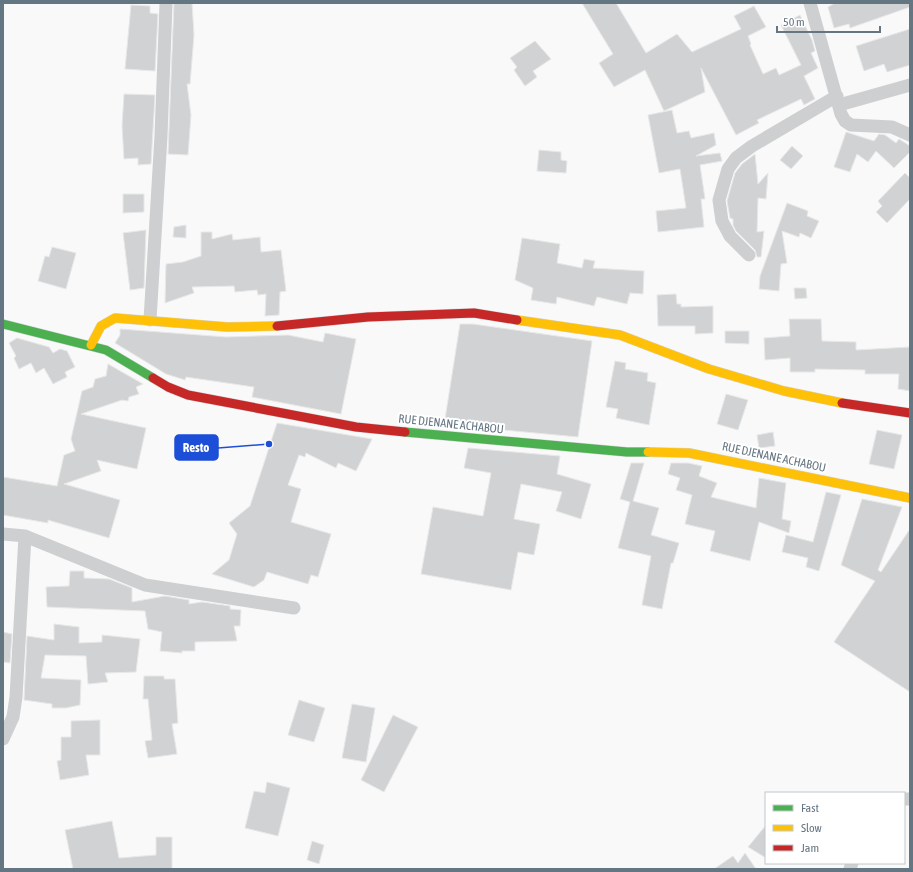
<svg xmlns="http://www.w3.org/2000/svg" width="913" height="872" viewBox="0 0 913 872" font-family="'Asap Condensed',sans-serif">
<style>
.building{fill:#d0d2d3;stroke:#e8e8e8}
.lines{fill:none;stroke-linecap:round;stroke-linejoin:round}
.fast-casing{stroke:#d5d6d7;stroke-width:10}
.slow-casing{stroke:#d5d6d7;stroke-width:10}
.jam-casing{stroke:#d5d6d7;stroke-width:10}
.street{stroke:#cecfd0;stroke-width:13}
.fast{stroke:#4caf50;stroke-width:9}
.slow{stroke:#ffc107;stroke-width:9}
.jam{stroke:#c62828;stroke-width:9}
.labels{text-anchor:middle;stroke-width:4;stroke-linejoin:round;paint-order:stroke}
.street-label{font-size:12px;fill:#657683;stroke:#fff}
.leader{fill:none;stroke:#1d4ed8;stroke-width:1.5}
.callout-dot{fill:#1d4ed8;stroke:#fff;stroke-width:1.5}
.callout{fill:#1d4ed8;stroke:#1d4ed8;stroke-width:1.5}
.callout-label{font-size:13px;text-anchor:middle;font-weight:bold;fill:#fff}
</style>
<rect width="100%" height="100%" fill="#f9f9f9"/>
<path class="building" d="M174,3H192L194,35L190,84H187L191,115L188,155L168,154Z
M582,3H616L646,53L677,34L692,52L741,29L734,16L754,6L766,27L748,36L751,44L750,45L763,74L776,68L779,75L801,65L781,25L800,15L812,40L815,51L811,53L818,68L804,76L815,99L804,105L801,99L757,120L759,123L736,135L701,68L705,92L664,111L645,70L614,87L599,63L613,54Z
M835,3H910V7L850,28L849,24L834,28L828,7Z
M131,5L150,6V13L158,14L155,71L125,69Z
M910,29V65L887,72L884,64L864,71L856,46Z
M535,41L551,59L533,71L537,77L525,86L514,70L517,67L510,58Z
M124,94L155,95L151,164L138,165V158L124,159L122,126Z
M672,110L677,133L689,131L691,138L714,133L716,145L696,156L720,153L722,161L700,165L705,199H701L704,227L658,232L656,211L686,208L680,169L659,173L648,115Z
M846,132L874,141L879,134L885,135L896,143L899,139L910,146V152L894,168L876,151L868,162L857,154L850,172L834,167Z
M792,146L803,156L791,169L780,160Z
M539,150L561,152V160L567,161L566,173L537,171Z
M755,154L758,184L768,173L766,199L758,198L757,232L764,231L761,257H757L755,250L736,231L733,225V219L730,218L727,201L735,173L742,164Z
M905,173L910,178V199L887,223L876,212L882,206L878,201Z
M123,194H144V212L123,213Z
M787,203L808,211L807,216L819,221L811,238L800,233L799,237L782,231L787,263L781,264L779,291L759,289L760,276Z
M186,225V238L173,237L174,227Z
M146,230L144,288L130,290L123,233Z
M201,232H212V239L232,234L233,240L260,237L261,252L281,250L286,291L280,292L279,315L265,316L266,294L258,295L257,290L235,292L234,286L192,287L194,293L165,303L166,264L183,262L201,256Z
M522,238L560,244L557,263L582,268L584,259L595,261L593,268L644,271L643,294L630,293L627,304L597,297L594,306L557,297L556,304L531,300L533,288L515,280Z
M52,247L76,253L66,289L38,281L45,256L49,257Z
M794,288H806L807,298L795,299Z
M676,294L677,304H681V307L713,306V333L695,334V326H658L657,295Z
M789,319H821L822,341L856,342V350L910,347V391L898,389L899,374H865V370L815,369V372H790V358L765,360L764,338L790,336Z
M460,324H473L592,341L578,437L472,427V424L445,419Z
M120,329L226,337L288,335L323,342L325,333L356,339L341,414L252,397L254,387L186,377L185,380L166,374L115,343L120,335Z
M725,331H749V344L725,343Z
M17,338L49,347L53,353L60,349L67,351L75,367L65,372L67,377L53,384L44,368L36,373L31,363L19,369L14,358L16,356L9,343Z
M615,361L626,363L625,369L648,373L647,381L656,383L649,425L616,418L618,409L606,407Z
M108,364L143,384L136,387L139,394L129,397L128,401L122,400L81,414L146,428L137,469L97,460L101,471L64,484L120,500L109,538L48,520V523L3,515V477L57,486L64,455L75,451L71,439L82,391L93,387L95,379L106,376Z
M726,394L748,400L738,430L717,424Z
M277,423L372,439L356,471L338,463L336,468L306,453L305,457L299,455L288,485L301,489L291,522L331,534L318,577L311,575L308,584L267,572L264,580L254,587L212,574L229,560L237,534L229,523L250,506Z
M877,430L902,435L894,469L869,464Z
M773,432L775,446L759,448L757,435Z
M468,448L560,456L557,474L591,484L581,519L556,511L562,492L521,484L514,519L540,524L534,555L518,552L511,590L421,574L433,507L483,516L491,473L464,468Z
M631,463H644L633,501L659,508L651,535L679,543L673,563H671L662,609L642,605L651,556L618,548L630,502L620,499Z
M671,463H688L702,466L699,476L717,483L711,497L756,508L759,478L786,483L782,519L791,521L789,533L759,522L750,561L710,551L715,531L685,524L692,495L676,490L680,478L668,474Z
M826,492L841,495L819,571L806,567L808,558L782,552L786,535L813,542Z
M862,499L902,507L878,570L881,572L910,529V692L834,642L875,581L841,565Z
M70,571H84V578L109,579L132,588V602L165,596L189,600V604L202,602L230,606V609L241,610L240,626H234L237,641L195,642V651H182V653L160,651L162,632L148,629L145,611L47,607L46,587L69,586Z
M54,624L79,627V643L102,642V635L140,639L136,672L105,673L108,682L88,684L86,656L45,655L41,678L81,680L80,705L66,708H52V704L24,700L27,636L54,640Z
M3,632L12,634L10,663L3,662Z
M144,676H164V679H175L178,723L172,724L177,754L148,758L145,741L152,740L148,699H143Z
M299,700L325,708L314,742L288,735Z
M352,704L375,708L366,762L342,758Z
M393,715L418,727L384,792L361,780Z
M100,720V755H86L89,775L60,780L57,761L61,760V737H71V721Z
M267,782L290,788L278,836L245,828L254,791L265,793Z
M112,821L119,858L156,855V837H172V869H73L65,830Z
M766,825V858L748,847Z
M312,841L324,845L319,864L307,860Z
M745,853L756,869H714L733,856L738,863Z"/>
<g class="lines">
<g class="fast-casing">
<path id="fast" d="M3,324L106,350L153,378
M405,432L627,452H648"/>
</g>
<g class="slow-casing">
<path id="slow" d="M517,320L620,335L709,369L784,391L842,403
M91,345L101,326L115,318L227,327L277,326
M648,452L689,453L910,498"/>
</g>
<g class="jam-casing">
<path id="jam" d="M277,326L368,317L474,313L517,320
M153,378L168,387L188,395L356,427L405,432
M842,403L910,413"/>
</g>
<path class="street" d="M810,3L841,114L845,121L851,125L892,127L910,135
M839,105L910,85
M749,255L730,236L722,221L719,200L728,169L736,158L752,146L837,96
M150,320L161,136L166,4
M3,534L25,536L145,585L294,608
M3,739L13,717L16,697L25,536
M904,799H910
M850,869L852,863"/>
<use href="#fast" class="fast"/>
<use href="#slow" class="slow"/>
<use href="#jam" class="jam"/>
</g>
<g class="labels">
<g class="street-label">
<text transform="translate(451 424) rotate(6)" y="4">RUE DJENANE ACHABOU</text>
<text transform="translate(774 457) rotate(12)" y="4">RUE DJENANE ACHABOU</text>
</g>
</g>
<path class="leader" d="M269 444L218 448"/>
<circle class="callout-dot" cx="269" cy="444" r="4"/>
<rect class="callout" x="175" y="435" width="43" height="25" rx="4"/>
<g class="callout-label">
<text x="196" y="452">Resto</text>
</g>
<rect width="913" height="872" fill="none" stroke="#657683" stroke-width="8"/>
<rect x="765" y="792" width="140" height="72" fill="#ffffff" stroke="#c1c8cd"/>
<rect x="773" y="805" width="20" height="6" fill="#4caf50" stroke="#c1c8cd"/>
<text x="801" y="812" font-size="12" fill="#657683">Fast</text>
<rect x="773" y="825" width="20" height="6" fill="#ffc107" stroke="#c1c8cd"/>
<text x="801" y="832" font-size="12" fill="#657683">Slow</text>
<rect x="773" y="845" width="20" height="6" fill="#c62828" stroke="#c1c8cd"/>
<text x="801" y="852" font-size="12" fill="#657683">Jam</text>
<path d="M777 26v6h103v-6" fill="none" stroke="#657683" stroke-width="2"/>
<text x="783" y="26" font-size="12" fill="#657683" stroke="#ffffff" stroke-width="3" paint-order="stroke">50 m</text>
</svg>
